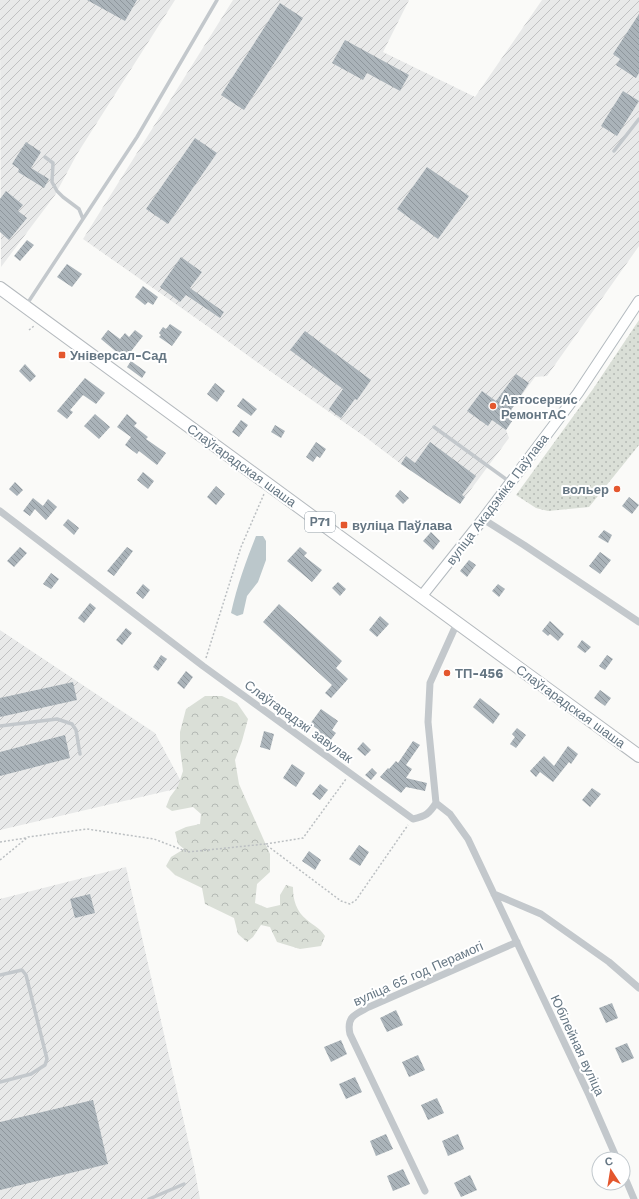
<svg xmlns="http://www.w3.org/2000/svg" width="639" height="1199" viewBox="0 0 639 1199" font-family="'Work Sans',sans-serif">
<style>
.industrial{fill:url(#industrial-furrows)}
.grass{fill:url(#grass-dots)}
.forest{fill:url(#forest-crowns)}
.water{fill:#bbc7cb}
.building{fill:url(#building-back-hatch)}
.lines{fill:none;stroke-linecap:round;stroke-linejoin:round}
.secondary-casing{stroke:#b3babf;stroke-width:12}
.primary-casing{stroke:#b5babe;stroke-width:14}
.path{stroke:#bbbfc2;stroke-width:1.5;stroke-dasharray:2 2;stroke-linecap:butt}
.lane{stroke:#c3c8cc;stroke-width:3.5}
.street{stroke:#c3c8cc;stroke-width:7}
.secondary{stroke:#fff;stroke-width:10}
.primary{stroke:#fff;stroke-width:12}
.poi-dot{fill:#e4572e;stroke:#fff;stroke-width:1.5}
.labels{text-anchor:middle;stroke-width:4;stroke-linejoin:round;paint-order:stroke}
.shield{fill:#fff;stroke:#939fa8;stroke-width:1}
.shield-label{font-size:12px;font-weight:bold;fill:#657683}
.poi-label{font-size:13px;font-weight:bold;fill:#657683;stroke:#fff;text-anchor:start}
.street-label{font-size:13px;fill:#657683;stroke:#fff}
</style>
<defs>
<pattern id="industrial-furrows" width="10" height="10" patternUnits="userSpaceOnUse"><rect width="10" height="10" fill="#e8e9e9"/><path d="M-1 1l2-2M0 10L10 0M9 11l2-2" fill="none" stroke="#c0c1c2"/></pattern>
<pattern id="grass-dots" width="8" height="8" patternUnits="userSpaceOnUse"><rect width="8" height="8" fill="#dadfd7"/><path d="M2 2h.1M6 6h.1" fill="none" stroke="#b4b9b4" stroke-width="1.8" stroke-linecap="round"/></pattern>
<pattern id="forest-crowns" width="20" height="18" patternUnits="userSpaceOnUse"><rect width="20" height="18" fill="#dadfd7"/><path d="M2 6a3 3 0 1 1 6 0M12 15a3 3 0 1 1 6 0" fill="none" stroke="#b4b9b4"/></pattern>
<pattern id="building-back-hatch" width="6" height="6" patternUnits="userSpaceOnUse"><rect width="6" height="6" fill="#aab3b9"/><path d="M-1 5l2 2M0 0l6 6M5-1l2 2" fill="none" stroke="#8e969c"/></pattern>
</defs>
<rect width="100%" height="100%" fill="#fafaf8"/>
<path class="industrial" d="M0,0H175L77,154L55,195L1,267Z
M233,0H409L383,52L475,97L542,0H639V246L547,376L535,377L511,410L506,430L509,438L460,504L401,464L364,436L254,360L210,328L83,239Z
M0,630L155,733L184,787L0,830Z
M126,867L194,1166L200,1199H0V899Z"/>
<path class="grass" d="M639,320V445L589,507L548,511L536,508L516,495L593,389Z"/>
<path class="forest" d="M205,696H222L237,703L248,719L242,741L235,760L239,784L270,854V872L257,884L255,903L267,908L280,905V895L286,885L293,887C293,900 296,911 307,920C315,927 318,926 325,936L321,946L300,949L277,942L270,927L261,925L253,937L247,942L238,934L234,918L205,904L202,888L175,875L166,866L171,857L184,849L178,844L175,832L186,827L200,824L201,814L193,807L172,811L166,807L170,797L178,786L183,771L180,749V732L186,709Z"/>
<path class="water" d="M256,536H263L266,541V560L258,582L247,596L243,614L237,616L231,613C237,586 246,561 256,536Z"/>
<path class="building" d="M87,0H137L125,21Z
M280,3L303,18L244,110L221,95Z
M639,14V73L636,78L616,65L620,59L613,54Z
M345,40L409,75L400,91L367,73L363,80L332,63Z
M623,91L639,101L617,136L601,126Z
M195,138L217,153L168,224L146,209Z
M26,142L41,152L31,168L49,179L44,188L18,172L19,169L12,164Z
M427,167L469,196L438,239L397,209Z
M6,191L23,205L18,211L27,218L9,240L0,232V199Z
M27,240L34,245L20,261L14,256Z
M181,257L202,272L190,288L224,312L220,318L186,295L180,302L160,287Z
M67,264L82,274L72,287L57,277Z
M143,286L158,297L153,305L148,302L145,305L135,297Z
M170,324L182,332L172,346L159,337L161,335L159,333L163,327L166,329Z
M108,330L120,339L125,333L129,337L135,330L143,336L125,359L101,339Z
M305,331L371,380L357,400L355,399L341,418L329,409L343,389L290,350Z
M131,361L146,372L142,378L127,367Z
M25,364L36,376L30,382L19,371Z
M516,374L529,383L511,410L517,414L506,430L492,420L488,426L467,411L482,391L496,401Z
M85,378L105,393L96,404L83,395L70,410L73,412L67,419L57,411Z
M215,383L225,391L217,402L207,394Z
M243,398L257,409L251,416L237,406Z
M95,414L110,427L99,439L84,426Z
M127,414L137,423L134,426L148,437L146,439L166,453L157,465L139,451L137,454L125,445L131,437L117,427Z
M241,420L248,425L239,437L232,432Z
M275,425L285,431L281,438L271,432Z
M316,442L326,449L320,458L317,456L313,462L306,457Z
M430,442L476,476L462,495L465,497L460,504L401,464L406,456L415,463Z
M143,472L154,481L148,489L137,480Z
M15,482L23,490L17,496L9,489Z
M216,486L225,494L216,505L207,497Z
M400,490L409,498L403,504L395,496Z
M629,497L639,505L632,514L622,506Z
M33,498L43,506L48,499L57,507L46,520L35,509L30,516L23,511Z
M68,519L79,528L74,535L63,525Z
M604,530L612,535L608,543L598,537Z
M431,532L440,541L433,550L423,541Z
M20,547L27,553L14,567L7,561Z
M127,547L133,551L114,576L107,571Z
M300,547L307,553L304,556L322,570L312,582L287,561Z
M600,552L611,560L600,574L589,566Z
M469,560L476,565L467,577L460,571Z
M51,573L59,579L51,589L43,584Z
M338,582L346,589L340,596L332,588Z
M143,584L150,590L143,599L136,593Z
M498,584L505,589L499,597L492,591Z
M90,603L96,608L84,623L78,618Z
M279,604L342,661L336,668L348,679L331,698L325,693L332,685L263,622Z
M380,616L389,624L377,637L369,630Z
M550,621L564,634L558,641L550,634L548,636L542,631Z
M126,628L132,633L122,645L116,640Z
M582,640L591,647L585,653L577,647Z
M161,655L167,659L158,671L153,667Z
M607,655L613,659L605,670L599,666Z
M186,671L193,677L184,689L177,683Z
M73,682L77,700L0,717V698Z
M600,690L611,698L605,706L594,698Z
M480,698L500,714L493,724L473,707Z
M321,709L338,721L332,730L336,733L330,741L324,737L321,741L314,736L319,730L310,724Z
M517,728L526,735L516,748L510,744L515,737L512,734Z
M264,731L274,734L270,750L260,747Z
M65,735L70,758L0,776V752Z
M413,741L420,745L406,765L412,769L406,778L427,783L425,791L406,787L401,793L380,777L388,768L389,769L396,761L398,763Z
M363,742L371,750L365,756L357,749Z
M568,746L578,754L571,764L569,762L553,782L540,772L536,777L530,771L544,756L554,766Z
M292,764L305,773L296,787L283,778Z
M372,768L377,773L371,780L365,775Z
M320,784L328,790L320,800L312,794Z
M592,788L601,794L590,807L582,800Z
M359,845L369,852L360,866L349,859Z
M309,851L321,860L315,870L302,861Z
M90,894L95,913L75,918L70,899Z
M612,1003L618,1018L606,1023L599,1008Z
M396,1010L403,1025L387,1032L380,1018Z
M341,1040L347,1054L331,1062L324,1047Z
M627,1043L634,1058L622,1063L615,1048Z
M418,1055L425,1070L409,1077L402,1062Z
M355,1077L362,1092L346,1099L339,1084Z
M437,1098L444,1113L428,1120L421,1105Z
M93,1100L108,1164L0,1190V1122Z
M386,1134L393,1149L376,1156L370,1141Z
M458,1134L464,1149L448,1156L442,1141Z
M403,1169L410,1184L393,1191L387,1176Z
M470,1175L477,1190L461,1197L454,1183Z"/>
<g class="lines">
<g class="secondary-casing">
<path id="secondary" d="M421,597L483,519L578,393L639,301"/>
</g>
<g class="primary-casing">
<path id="primary" d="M0,288L639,756"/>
</g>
<path class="path" d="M29,330L34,326
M206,658L241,547L264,494
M0,842L26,838
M266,844L303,838L346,779
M0,860L28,837L87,829L154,839L188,852L265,844L341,901L350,904L356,900L408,825"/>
<path class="lane" d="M614,151L639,119
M45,157L53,163L52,182L57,191L63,197L79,209L83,219
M27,304L137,137L217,0
M434,427L510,482
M0,726L57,719L72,724L76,730L80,754
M0,975L22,970L26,975L47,1059L45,1065L31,1074L0,1082
M149,1199L184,1184"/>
<path class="street" d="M0,511L203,666L413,819C426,816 429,814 436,803L428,722L430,683L457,623
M483,519L524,545L639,622
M436,803L450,814L468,839L589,1095L617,1159
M494,894L541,914L609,962L639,988
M623,1173L634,1199
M425,1191L350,1034C346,1016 356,1014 369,1007L517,942"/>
<use href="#secondary" class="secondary"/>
<use href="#primary" class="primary"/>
</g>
<g class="poi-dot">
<rect x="58" y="351" width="8" height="8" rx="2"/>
<circle cx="493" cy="406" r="4"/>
<circle cx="617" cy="489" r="4"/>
<rect x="340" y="521" width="8" height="8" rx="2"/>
<circle cx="447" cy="673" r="4"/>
</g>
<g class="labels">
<rect class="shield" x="305" y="512" width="30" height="20" rx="3"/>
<g class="shield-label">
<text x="320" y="526">Р71</text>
</g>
<g class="poi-label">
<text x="70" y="360">Універсал-Сад</text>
<text x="501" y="404">Автосервис<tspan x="501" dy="15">РемонтАС</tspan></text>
<text x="609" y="494" text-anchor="end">вольер</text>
<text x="352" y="530">вуліца Паўлава</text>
<text x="455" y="678">ТП-456</text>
</g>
<g class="street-label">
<text transform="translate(242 465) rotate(36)" y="5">Слаўгарадская шаша</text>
<text transform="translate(497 499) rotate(-53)" y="5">вуліца Акадэміка Паўлава</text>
<text transform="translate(571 706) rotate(36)" y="5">Слаўгарадская шаша</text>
<text transform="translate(299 721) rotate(36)" y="5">Слаўгарадзкі завулак</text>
<text transform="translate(418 973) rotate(-24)" y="5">вуліца 65 год Перамогі</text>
<text transform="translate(578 1045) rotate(65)" y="5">Юбілейная вуліца</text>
</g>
</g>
<g transform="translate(611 1171) rotate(348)"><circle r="19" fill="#ffffff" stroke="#c1c8cd"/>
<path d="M0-3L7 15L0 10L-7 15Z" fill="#e4572e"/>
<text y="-6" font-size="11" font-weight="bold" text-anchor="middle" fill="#657683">С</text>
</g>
</svg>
